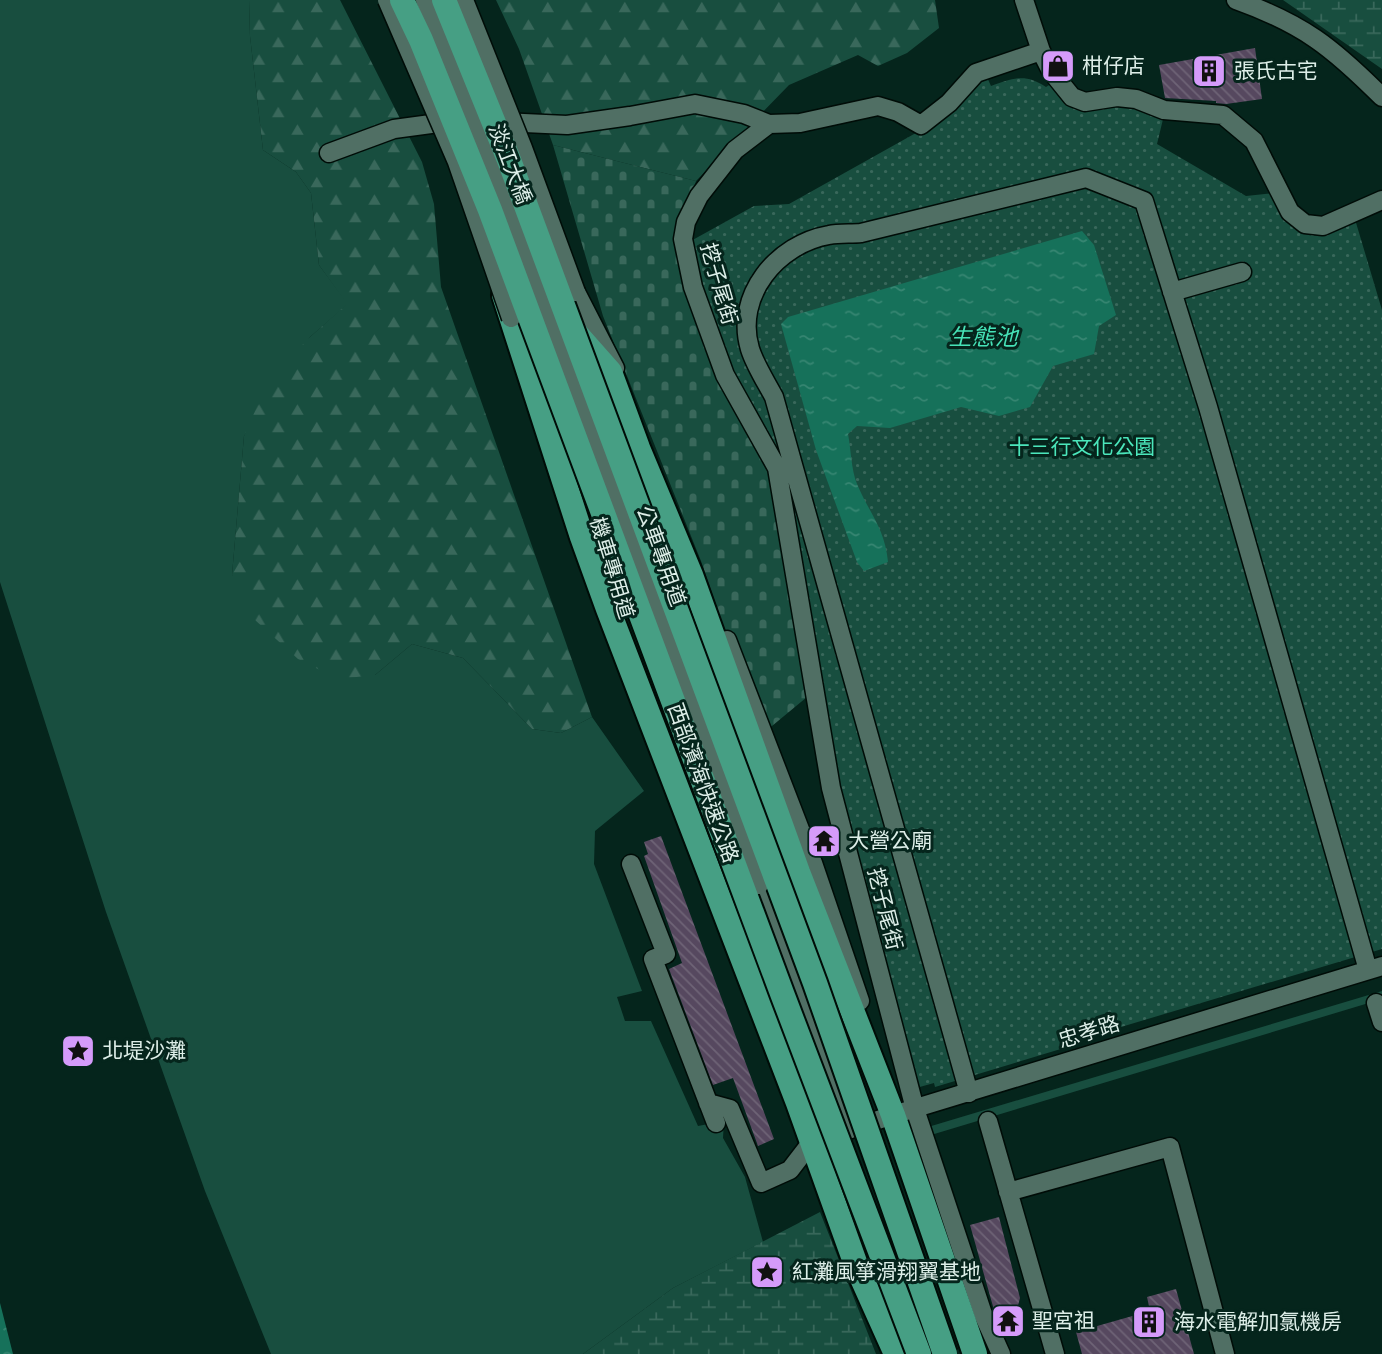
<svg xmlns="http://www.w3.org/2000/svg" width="1382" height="1354" viewBox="0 0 1382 1354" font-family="Raleway,'Noto Sans TC',sans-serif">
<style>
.grass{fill:#184e3f}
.forest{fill:url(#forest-firs)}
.wetland{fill:url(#wetland-marsh)}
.cemetery{fill:url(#cemetery-stones)}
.park{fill:url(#park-dots)}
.water{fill:url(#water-ripples)}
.building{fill:url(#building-back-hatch)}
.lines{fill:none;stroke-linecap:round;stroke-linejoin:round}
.minor-casing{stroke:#000c07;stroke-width:21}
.highway-casing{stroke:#000c07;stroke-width:28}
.minor{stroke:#506f64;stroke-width:18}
.highway{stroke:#469f84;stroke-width:24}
.minor-bridge-casing{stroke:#000c07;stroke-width:21;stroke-linecap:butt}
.highway-bridge-casing{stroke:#000c07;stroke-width:28;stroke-linecap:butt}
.minor-bridge{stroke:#506f64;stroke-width:18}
.highway-bridge{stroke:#469f84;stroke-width:24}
.labels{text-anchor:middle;stroke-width:6;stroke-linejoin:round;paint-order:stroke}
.poi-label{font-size:21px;fill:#ddeee8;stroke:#05251c;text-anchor:start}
.street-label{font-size:21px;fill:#ddeee8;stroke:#05251c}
.park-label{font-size:21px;fill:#4be6bb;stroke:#05251c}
.water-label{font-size:23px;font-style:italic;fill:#46e2b7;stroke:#05251c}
</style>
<defs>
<pattern id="forest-firs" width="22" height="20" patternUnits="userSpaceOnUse" patternTransform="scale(1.75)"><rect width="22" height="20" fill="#184e3f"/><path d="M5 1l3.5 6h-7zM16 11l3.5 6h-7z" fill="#39685b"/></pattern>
<pattern id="wetland-marsh" width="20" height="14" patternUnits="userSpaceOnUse" patternTransform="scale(1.75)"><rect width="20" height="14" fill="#184e3f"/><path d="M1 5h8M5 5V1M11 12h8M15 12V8" fill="none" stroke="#39685b"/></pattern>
<pattern id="cemetery-stones" width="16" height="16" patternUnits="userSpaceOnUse" patternTransform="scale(1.75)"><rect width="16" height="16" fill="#184e3f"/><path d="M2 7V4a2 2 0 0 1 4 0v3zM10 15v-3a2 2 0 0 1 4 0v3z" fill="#39685b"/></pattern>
<pattern id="park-dots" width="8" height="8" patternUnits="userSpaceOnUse" patternTransform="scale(1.75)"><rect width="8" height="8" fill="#184e3f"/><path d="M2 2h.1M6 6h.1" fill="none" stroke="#39685b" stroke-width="1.8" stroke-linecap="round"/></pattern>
<pattern id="water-ripples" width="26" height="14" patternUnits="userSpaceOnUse" patternTransform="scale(1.75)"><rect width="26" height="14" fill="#16715a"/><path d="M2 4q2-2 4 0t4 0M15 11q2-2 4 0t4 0" fill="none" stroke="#378672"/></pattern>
<pattern id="building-back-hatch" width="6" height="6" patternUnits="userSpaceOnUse" patternTransform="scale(1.75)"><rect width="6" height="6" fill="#56485f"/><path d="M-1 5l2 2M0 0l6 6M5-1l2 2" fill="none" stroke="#6e6376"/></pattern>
</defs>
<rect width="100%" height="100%" fill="#05251c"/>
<path class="grass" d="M0,0H249L250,36L263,150L296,172L311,193L319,265L348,304L310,337L244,436L232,575L375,675L412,644L463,658L532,729L561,733L592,717L644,791L595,831L594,864L642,991L617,997L625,1021H651L698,1126L724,1121L723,1138L745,1177L763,1242L673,1288L583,1354H271L205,1191L106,912L0,582Z
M1382,991V999L931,1135L928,1127Z"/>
<path class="forest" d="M249,0H340L422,162L434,204L441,287L592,717L561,733L532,729L463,658L412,644L375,675L338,679L298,659L255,620L232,575L244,436L268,381L310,337L347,304L319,265L311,193L296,172L263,150L250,36Z
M496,0H935L939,28L907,53L878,66L858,55L789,85L696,181L553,145L519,49Z"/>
<path class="wetland" d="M1283,0H1382V69Z
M820,1212L876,1354H583L673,1288Z"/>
<path class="cemetery" d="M553,145L696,181L678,240L770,468L807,697L761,735L701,561L603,316Z"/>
<path class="park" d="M985,73L991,86C1014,78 1025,73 1046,87L1054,82L1068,100L1133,101L1164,115L1157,144L1246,196L1274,193L1301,227L1354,216L1382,310V949L1064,1044V1048L935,1087L934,1083L916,1088L843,820L782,467L738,383L700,287L689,242L754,206L789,204L923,129Z"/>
<path class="water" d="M1082,231L1094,245L1116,315L1099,326L1094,354L1053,366L1030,407L999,416L961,407L890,428L857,426L848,434C851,449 851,469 857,484C869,513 885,528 888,562L864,571L857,562L816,450L781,324L788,317Z
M0,1303L13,1354H0Z"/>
<path class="building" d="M1255,48L1262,99L1226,104L1216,103V101L1165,98L1159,65Z
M815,831H830L832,851H821Z
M661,836L774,1139L758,1146L733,1078L713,1085L669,969L682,963L644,856L648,854L644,842Z
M999,1217L1020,1298L1012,1328L1000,1325L994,1310L970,1225Z
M1176,1289L1194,1354H1082L1076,1332L1150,1311L1147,1297Z"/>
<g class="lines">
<g class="minor-casing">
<path id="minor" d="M1024,0L1041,51
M1236,0C1303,24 1332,47 1382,97
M501,122L567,125L630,116L695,104L744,114L769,124
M329,153L394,129L431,124H455
M576,292L615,368
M1172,292L1242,272
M727,640L813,863L860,1001
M631,864L666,954L653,959L716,1123
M759,885L850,1129
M1376,1003L1382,1022
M969,1093L774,397C766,382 755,365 750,349C734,296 777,244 829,235C839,233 851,234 861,233L1086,178L1144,201L1208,407L1368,970
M708,1103L730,1109L761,1183L790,1170L810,1144
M988,1121L1055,1354
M827,1137L893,1115L1382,966
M1008,1192L1170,1147L1225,1354
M1001,1354L983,1314L915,1109L831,788L777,468L725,375L693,287L683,239L686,222L699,196L735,150L769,124L800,123L878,106L898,112L921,125L949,103L976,73L1041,51L1051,71L1072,97L1085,102L1117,97L1136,99L1164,110L1223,115L1254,141L1290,212L1305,224L1323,226L1382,200"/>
</g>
<g class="highway-casing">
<path id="highway" d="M504,295L582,537L608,609L798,1103L856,1265L896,1354
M572,329L610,372L638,448L691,575L798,872L893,1115L975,1354"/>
</g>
<use href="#minor" class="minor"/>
<use href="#highway" class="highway"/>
<g class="minor-bridge-casing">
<path id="minor-bridge" d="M387,0L457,162L511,318
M425,0L489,155L759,885
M464,0L523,148L576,292"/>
</g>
<g class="highway-bridge-casing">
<path id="highway-bridge" d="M402,0L421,40L490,210L783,996L919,1354
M444,0L509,160L815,983L945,1354"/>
</g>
<use href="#minor-bridge" class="minor-bridge"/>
<use href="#highway-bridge" class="highway-bridge"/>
</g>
<defs>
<g id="shop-square" transform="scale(1.75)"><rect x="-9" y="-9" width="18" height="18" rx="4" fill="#d59bfa" stroke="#05251c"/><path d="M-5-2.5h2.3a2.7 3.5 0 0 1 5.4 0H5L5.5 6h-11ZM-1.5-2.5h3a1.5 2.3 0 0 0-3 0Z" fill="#111"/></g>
<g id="building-square" transform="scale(1.75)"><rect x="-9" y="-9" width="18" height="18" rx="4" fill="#d59bfa" stroke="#05251c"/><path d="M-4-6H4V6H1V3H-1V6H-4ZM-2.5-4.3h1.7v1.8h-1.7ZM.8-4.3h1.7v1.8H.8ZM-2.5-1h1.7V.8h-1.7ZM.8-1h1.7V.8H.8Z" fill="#111"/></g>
<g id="temple-square" transform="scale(1.75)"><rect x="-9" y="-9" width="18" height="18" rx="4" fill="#d59bfa" stroke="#05251c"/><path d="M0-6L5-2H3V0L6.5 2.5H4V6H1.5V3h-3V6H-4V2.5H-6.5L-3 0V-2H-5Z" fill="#111"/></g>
<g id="sight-square" transform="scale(1.75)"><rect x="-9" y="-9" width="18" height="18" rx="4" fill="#d59bfa" stroke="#05251c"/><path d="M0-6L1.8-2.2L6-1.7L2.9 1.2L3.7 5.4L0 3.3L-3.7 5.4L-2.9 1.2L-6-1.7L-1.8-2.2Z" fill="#111"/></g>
</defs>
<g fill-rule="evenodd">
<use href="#shop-square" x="1058" y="66"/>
<use href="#building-square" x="1209" y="71"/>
<use href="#temple-square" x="824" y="841"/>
<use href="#sight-square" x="78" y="1051"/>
<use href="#sight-square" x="767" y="1272"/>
<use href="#temple-square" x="1008" y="1321"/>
<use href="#building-square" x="1149" y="1322"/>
</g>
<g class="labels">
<g class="poi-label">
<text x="1082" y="73">柑仔店</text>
<text x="1234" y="78">張氏古宅</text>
<text x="848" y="848">大營公廟</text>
<text x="102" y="1058">北堤沙灘</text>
<text x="792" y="1279">紅灘風箏滑翔翼基地</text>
<text x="1032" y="1328">聖宮祖</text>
<text x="1174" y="1329">海水電解加氯機房</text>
</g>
<g class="street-label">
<text transform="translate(510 164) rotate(69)" y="7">淡江大橋</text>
<text transform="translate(719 284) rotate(74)" y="7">挖子尾街</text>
<text transform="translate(661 556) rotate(70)" y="7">公車專用道</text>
<text transform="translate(612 568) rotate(73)" y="7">機車專用道</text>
<text transform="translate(703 783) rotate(70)" y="7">西部濱海快速公路</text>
<text transform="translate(885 909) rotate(76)" y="7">挖子尾街</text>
<text transform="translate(1089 1032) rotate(-17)" y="7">忠孝路</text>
</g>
<g class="park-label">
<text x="1082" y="454">十三行文化公園</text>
</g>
<g class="water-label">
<text x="983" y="345">生態池</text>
</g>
</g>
</svg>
